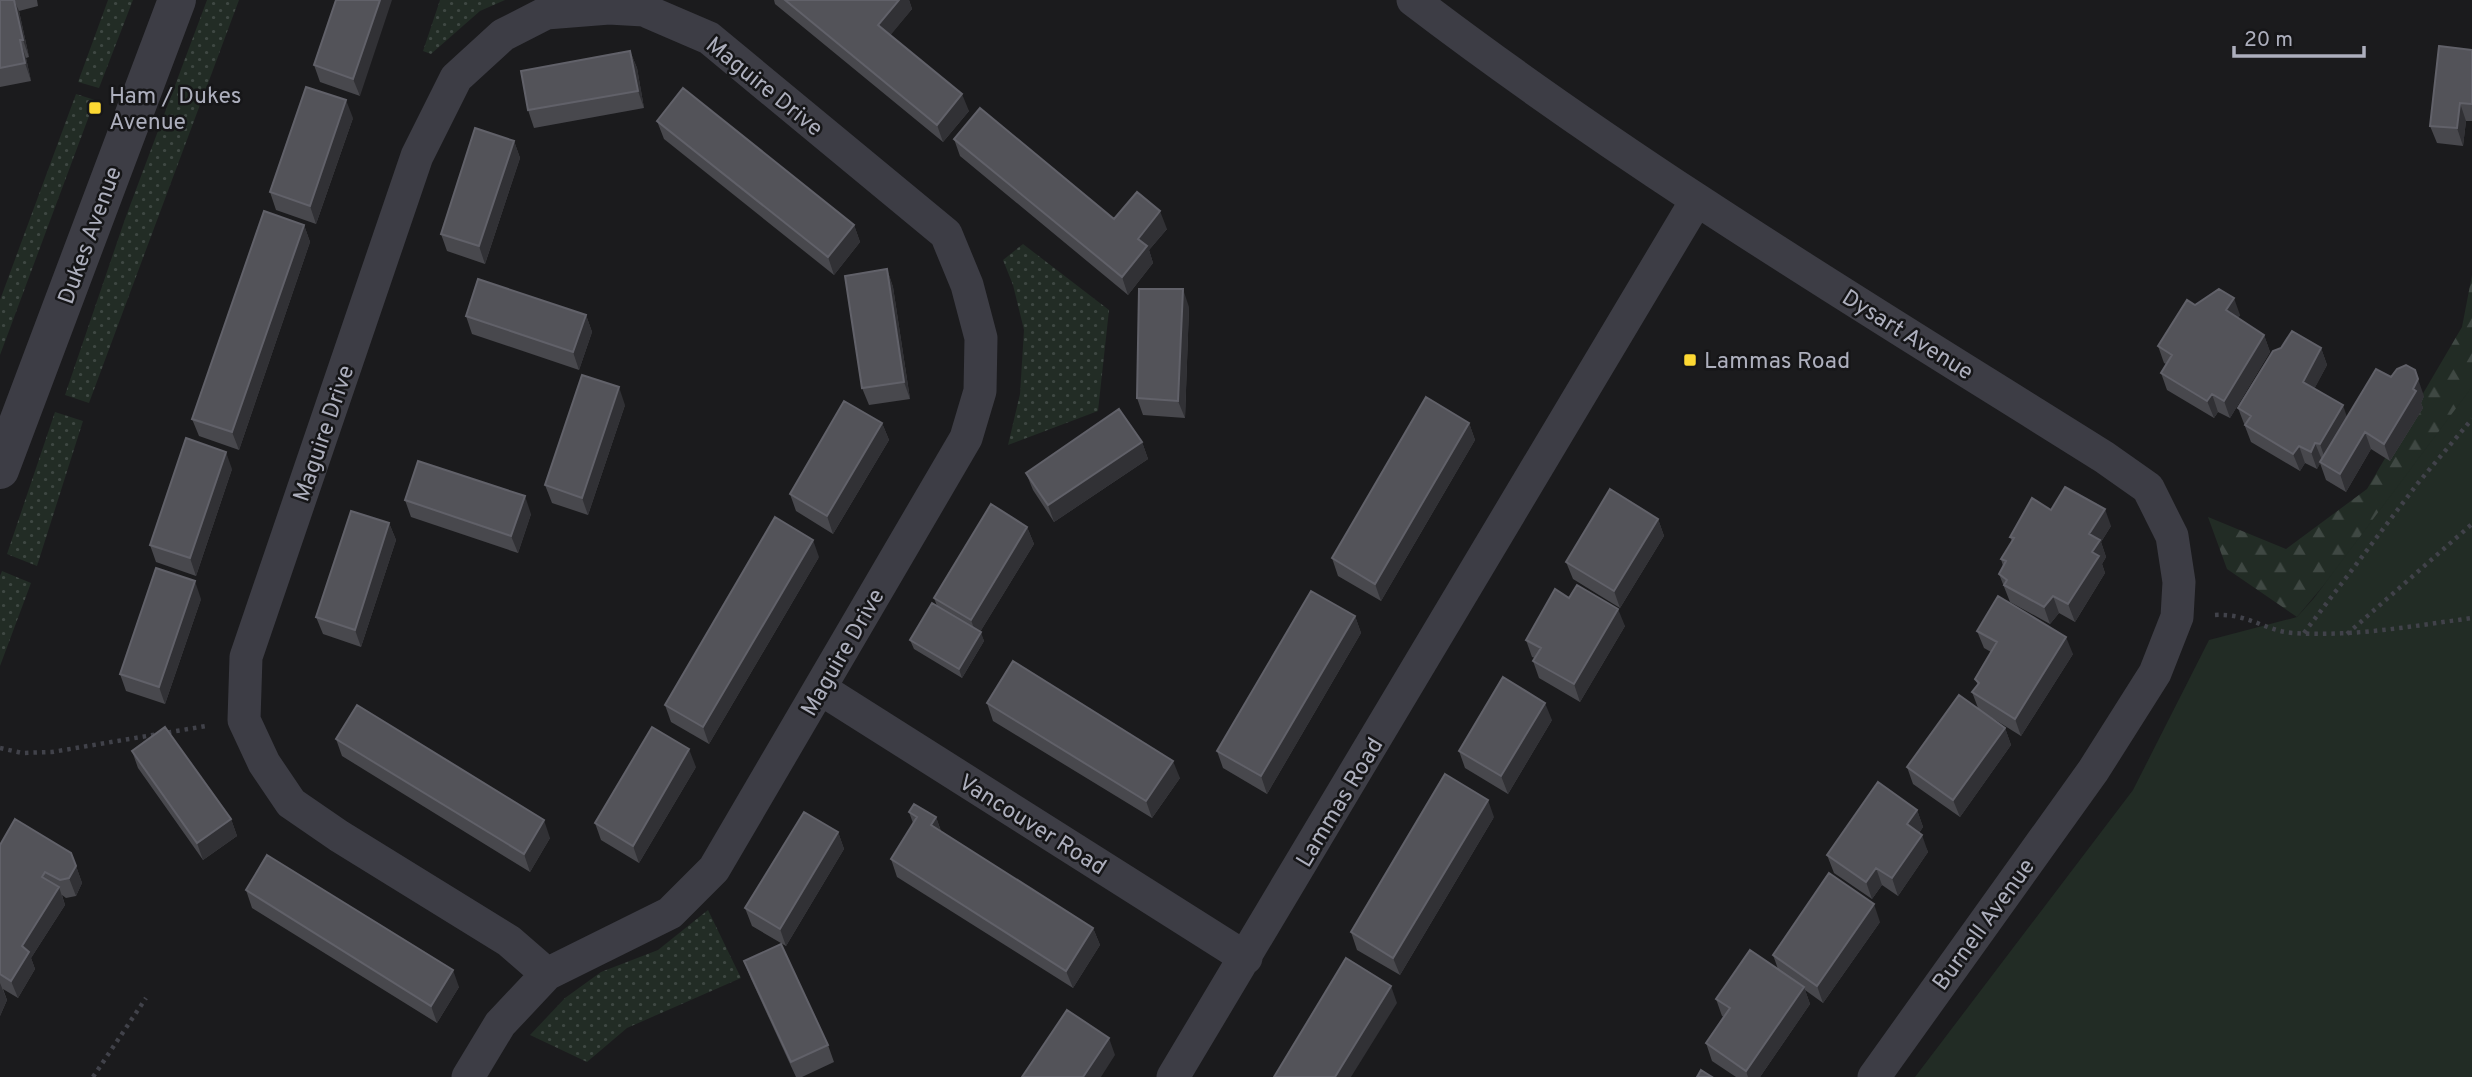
<svg xmlns="http://www.w3.org/2000/svg" width="2472" height="1077" viewBox="0 0 2472 1077" font-family="Overpass,sans-serif">
<style>
.grass{fill:url(#grass-dots)}
.forest{fill:url(#forest-firs)}
.park{fill:#222c25}
.lines{fill:none;stroke-linecap:round;stroke-linejoin:round}
.path{stroke:#41424a;stroke-width:4.5;stroke-dasharray:3.5 5;stroke-linecap:butt}
.minor{stroke:#3d3d45;stroke-width:33}
.tertiary{stroke:#3d3d45;stroke-width:38}
.wall{fill:#48484d}
.shaded-wall{fill:#313135}
.building{fill:#535359;stroke:#616169;stroke-width:2}
.poi-dot{fill:#fdd833;stroke:#161618;stroke-width:2.5}
.labels{text-anchor:middle;stroke-width:5;stroke-linejoin:round;paint-order:stroke}
.street-label{font-size:23px;fill:#adafbd;stroke:#161618}
.poi-label{font-size:23px;fill:#adafbd;stroke:#161618;text-anchor:start}
</style>
<defs>
<pattern id="grass-dots" width="8" height="8" patternUnits="userSpaceOnUse" patternTransform="scale(1.75)"><rect width="8" height="8" fill="#222c25"/><path d="M2 2h.1M6 6h.1" fill="none" stroke="#3f4843" stroke-width="1.8" stroke-linecap="round"/></pattern>
<pattern id="forest-firs" width="22" height="20" patternUnits="userSpaceOnUse" patternTransform="scale(1.75)"><rect width="22" height="20" fill="#222c25"/><path d="M5 1l3.5 6h-7zM16 11l3.5 6h-7z" fill="#3f4843"/></pattern>
</defs>
<rect width="100%" height="100%" fill="#1b1b1d"/>
<path class="grass" d="M108,0H133L99,88L78,82Z
M207,0H239L89,403L65,395L125,219Z
M440,0H505L480,11L431,54L423,51Z
M76,94L95,100L0,355V300Z
M1023,244L1109,310L1098,411L1008,445L1020,394L1024,330L1013,285L1003,260Z
M55,412L83,421L37,566L7,554Z
M2,571L31,583L0,666V576Z
M708,910L741,978L627,1028L587,1062L530,1035L565,998L601,972L658,950Z"/>
<path class="forest" d="M2472,275V402L2410,482L2297,617L2227,569L2208,517L2286,549L2367,489L2462,327Z"/>
<path class="park" d="M2472,387V1077H1915L2133,790L2209,640L2297,617L2314,598Z"/>
<g class="lines">
<path class="path" d="M2215,615C2248,613 2265,631 2293,633C2353,637 2413,626 2472,618
M2304,633L2418,483L2472,419
M2347,634L2472,524
M0,748L22,753L52,752L206,726
M93,1077L146,998"/>
<path class="minor" d="M1413,0C1633,168 1870,310 2104,457L2148,488L2172,536L2179,582L2177,617L2155,673L2093,771L1874,1077
M609,8L644,10L709,38L946,234L967,285L981,338L980,391L966,438L714,869L670,913L547,974L509,941L339,836L291,803L264,763L244,720L246,657L417,156L456,78L503,35L546,13Z
M821,689L1246,958
M468,1077L500,1024L547,974
M1173,1077L1696,201"/>
<path class="tertiary" d="M0,470L177,0"/>
</g>
<path class="wall" d="M0,0H37L38,6L19,11L29,57L26,58L31,81L0,87Z
M336,0L360,96L320,82L314,65Z
M774,0H909L912,9L890,35L969,111L943,142L775,4Z
M2472,50V121H2466L2463,146L2437,143L2430,126Z
M630,51L637,68L644,108L534,128L528,110Z
M353,118L316,224L276,210L270,192Z
M657,121L854,225L860,242L834,275L664,139Z
M954,139L1114,219L1167,229L1149,250L1153,263L1128,295L960,156Z
M514,141L520,158L485,264L447,251L441,234Z
M304,225L310,242L239,450L199,436L192,419Z
M887,269L893,287L910,399L869,405L862,388Z
M2195,305L2240,315L2238,318L2264,335L2270,352L2230,418L2218,412L2214,418L2167,390L2161,373L2166,364L2164,363L2158,346Z
M1189,307L1185,418L1143,415L1137,398Z
M586,315L592,332L579,370L472,334L466,316Z
M2321,348L2327,365L2314,389L2347,417L2424,396L2421,403L2423,408L2390,461L2371,449L2346,492L2326,480L2320,463L2317,469L2305,463L2300,471L2251,442L2238,408Z
M625,405L588,515L552,503L545,485Z
M882,423L889,440L833,534L796,511L790,494Z
M1469,423L1475,440L1381,601L1338,576L1332,558Z
M1142,442L1148,459L1054,522L1033,490L1026,473Z
M232,469L196,576L156,562L150,545Z
M405,500L531,514L518,553L411,517Z
M2051,510L2111,526L2101,542L2106,557L2102,564L2105,573L2075,622L2059,613L2050,624L2010,602L1999,574L2003,566L2001,559L2012,541L2010,537Z
M1658,519L1664,536L1620,608L1573,579L1566,562Z
M389,523L396,540L361,647L323,634L316,617Z
M1027,527L1034,544L980,632L984,641L962,678L914,649L910,640L937,606L934,598Z
M819,557L709,744L671,722L665,705Z
M1569,598L1625,626L1580,702L1539,678L1533,661L1535,658L1532,657L1526,640Z
M201,599L165,704L126,691L120,674Z
M1355,616L1361,633L1267,794L1223,768L1217,751Z
M1977,631L2073,654L2021,736L1989,716L2005,728L2011,745L1960,817L1913,784L1907,767L1978,708L1972,692L1978,685L1975,679L1991,652L1984,648Z
M987,703L1180,778L1152,818L993,721Z
M1552,720L1508,794L1465,768L1459,751Z
M336,739L550,838L530,872L342,756Z
M132,751L231,819L237,836L203,860L138,768Z
M696,767L639,863L601,840L595,823Z
M1917,810L1923,827L1919,833L1928,852L1898,896L1882,885L1872,899L1834,873L1827,855Z
M909,812L936,817L941,831L1093,928L1100,945L1073,988L897,877L891,859L913,823Z
M1494,817L1400,975L1357,950L1351,932Z
M838,832L844,849L786,946L752,926L745,908Z
M0,845L76,866L82,883L76,896L66,898L62,895L65,905L31,958L35,969L18,998L3,989L7,1000L0,1016Z
M246,890L459,987L437,1023L252,908Z
M1880,922L1823,1003L1805,990L1810,1004L1760,1077H1736L1712,1061L1706,1043L1724,1017L1722,1016L1716,999L1778,969L1773,955Z
M744,961L828,1045L834,1062L802,1077H796L751,979Z"/>
<path class="shaded-wall" d="M14,0L19,11L29,57L23,40Z
M380,0H392L360,96L353,79Z
M899,0H909L912,9L885,42L878,25Z
M20,40L26,58L31,81L25,63Z
M630,51L637,68L644,108L638,91Z
M962,94L969,111L943,142L937,125Z
M346,100L353,118L316,224L310,206Z
M2460,103L2466,121L2463,146L2457,128Z
M514,141L520,158L485,264L479,246Z
M1160,211L1167,229L1149,250L1153,263L1128,295L1122,277L1138,239Z
M304,225L310,242L239,450L232,432Z
M854,225L860,242L834,275L828,257Z
M887,269L893,287L910,399L904,382Z
M1183,289L1189,307L1185,418L1178,401Z
M2234,298L2240,315L2232,328L2226,310Z
M586,315L592,332L579,370L573,352Z
M2264,335L2270,352L2230,418L2224,401Z
M2321,348L2327,365L2309,399L2303,382Z
M2418,379L2424,396L2421,403L2423,408L2390,461L2384,444Z
M619,387L625,405L588,515L582,498Z
M2212,394L2218,412L2214,418L2207,401Z
M2343,405L2349,423L2326,462L2320,444Z
M882,423L889,440L833,534L827,516Z
M1469,423L1475,440L1381,601L1375,584Z
M2365,432L2371,449L2346,492L2340,474Z
M1142,442L1148,459L1054,522L1048,505Z
M2315,443L2322,460L2317,469L2311,452Z
M2299,446L2305,463L2300,471L2293,454Z
M226,452L232,469L196,576L190,558Z
M525,496L531,514L518,553L511,536Z
M2105,509L2111,526L2101,542L2106,557L2102,564L2105,573L2075,622L2068,604L2092,552L2089,534Z
M1658,519L1664,536L1620,608L1614,591Z
M389,523L396,540L361,647L355,630Z
M1027,527L1034,544L977,637L971,620Z
M813,540L819,557L709,744L703,727Z
M195,581L201,599L165,704L159,687Z
M2053,596L2059,613L2050,624L2044,607Z
M1618,609L1625,626L1580,702L1574,684Z
M1355,616L1361,633L1267,794L1261,776Z
M981,632L984,641L962,678L959,669Z
M2066,637L2073,654L2021,736L2015,719Z
M1545,703L1552,720L1508,794L1501,776Z
M2005,728L2011,745L1960,817L1953,800Z
M689,749L696,767L639,863L633,846Z
M1173,761L1180,778L1152,818L1146,801Z
M1488,800L1494,817L1400,975L1393,958Z
M1917,810L1923,827L1913,841L1907,824Z
M936,817L942,835L931,825Z
M231,819L237,836L203,860L197,843Z
M544,820L550,838L530,872L524,854Z
M838,832L844,849L786,946L780,929Z
M1922,835L1928,852L1898,896L1892,878Z
M76,866L82,883L76,896L69,878Z
M1876,868L1882,885L1872,899L1866,882Z
M59,887L65,905L31,958L35,969L18,998L11,981L22,946Z
M1874,904L1880,922L1823,1003L1817,986Z
M1093,928L1100,945L1073,988L1066,971Z
M453,970L459,987L437,1023L431,1006Z
M0,983L7,1000L0,1016Z
M1391,986L1397,1003L1351,1077H1335Z
M1804,987L1810,1004L1760,1077H1748L1746,1071Z
M1109,1038L1115,1055L1101,1077H1083Z"/>
<path class="building" d="M0,0H14L23,40H20L25,63L0,68Z
M336,0H380L353,79L314,65Z
M785,0H899L878,25L962,94L937,125Z
M2439,46L2472,50V104L2460,103L2457,128L2430,126Z
M630,51L638,91L528,110L521,71Z
M306,87L346,100L310,206L270,192Z
M683,88L854,225L828,257L657,121Z
M980,108L1114,219L1137,192L1160,211L1138,239L1147,246L1122,277L954,139Z
M475,128L514,141L479,246L441,234Z
M264,211L304,225L232,432L192,419Z
M887,269L904,382L862,388L845,276Z
M478,279L586,315L573,352L466,316Z
M1139,289H1183L1178,401L1137,398Z
M2219,289L2234,298L2226,310L2264,335L2224,401L2212,394L2207,401L2161,373L2172,355L2158,346L2187,300L2195,305Z
M2292,331L2321,348L2303,382L2343,405L2320,444L2315,443L2311,452L2299,446L2293,454L2245,425L2251,416L2238,408L2273,351L2281,348Z
M2406,365L2415,370L2418,379L2413,389L2416,391L2384,444L2365,432L2340,474L2320,462L2376,369L2391,377L2397,369Z
M582,375L619,387L582,498L545,485Z
M1426,397L1469,423L1375,584L1332,558Z
M844,401L882,423L827,516L790,494Z
M1119,409L1142,442L1048,505L1026,473Z
M186,438L226,452L190,558L150,545Z
M418,461L525,496L511,536L405,500Z
M2065,487L2105,509L2089,534L2100,540L2092,552L2099,556L2068,604L2053,596L2044,607L2004,585L2007,580L1999,574L2006,561L2001,559L2014,538L2010,537L2032,498L2051,510Z
M1610,489L1658,519L1614,591L1566,562Z
M991,504L1027,527L971,620L934,598Z
M351,511L389,523L355,630L316,617Z
M775,517L813,540L703,727L665,705Z
M156,568L195,581L159,687L120,674Z
M1577,585L1618,609L1574,684L1533,661L1541,648L1526,640L1555,589L1569,598Z
M1311,591L1355,616L1261,776L1217,751Z
M1998,596L2066,637L2015,719L1972,692L1979,683L1975,679L1997,642L1977,631Z
M932,603L981,632L959,669L910,640Z
M1013,661L1173,761L1146,801L987,703Z
M1503,677L1545,703L1501,776L1459,751Z
M1959,695L2005,728L1953,800L1907,767Z
M357,705L544,820L524,854L336,739Z
M165,727L231,819L197,843L132,751Z
M652,727L689,749L633,846L595,823Z
M1445,774L1488,800L1393,958L1351,932Z
M1878,782L1917,810L1907,824L1922,835L1892,878L1876,868L1866,882L1827,855Z
M914,804L936,817L931,825L1093,928L1066,971L891,859L917,817L909,812Z
M804,812L838,832L780,929L745,908Z
M15,819L71,853L76,866L69,878L60,880L45,872L42,877L59,887L22,946L29,952L11,981L0,974V845Z
M267,855L453,970L431,1006L246,890Z
M1829,873L1874,904L1817,986L1773,955Z
M781,944L828,1045L791,1062L744,961Z
M1750,950L1804,987L1746,1071L1706,1043L1730,1008L1716,999Z
M1346,958L1391,986L1335,1077H1274Z
M1067,1010L1109,1038L1083,1077H1022Z
M1701,1070L1712,1077H1697Z"/>
<g class="poi-dot">
<rect x="88" y="101" width="14" height="14" rx="3.5"/>
<rect x="1683" y="353" width="14" height="14" rx="3.5"/>
</g>
<g class="labels">
<g class="street-label">
<text transform="translate(765 86) rotate(39)" y="8">Maguire Drive</text>
<text transform="translate(89 235) rotate(-70)" y="8">Dukes Avenue</text>
<text transform="translate(1908 334) rotate(32)" y="8">Dysart Avenue</text>
<text transform="translate(323 433) rotate(-71)" y="8">Maguire Drive</text>
<text transform="translate(842 652) rotate(-60)" y="8">Maguire Drive</text>
<text transform="translate(1339 802) rotate(-59)" y="8">Lammas Road</text>
<text transform="translate(1033 824) rotate(32)" y="8">Vancouver Road</text>
<text transform="translate(1983 924) rotate(-54)" y="8">Burnell Avenue</text>
</g>
<g class="poi-label">
<text x="109" y="103">Ham / Dukes<tspan x="109" dy="26">Avenue</tspan></text>
<text x="1704" y="368">Lammas Road</text>
</g>
</g>
<path d="M2234 46v10h130v-10" fill="none" stroke="#adafbd" stroke-width="3.5"/>
<text x="2244" y="46" font-size="21" fill="#adafbd" stroke="#161618" stroke-width="5" paint-order="stroke">20 m</text>
</svg>
